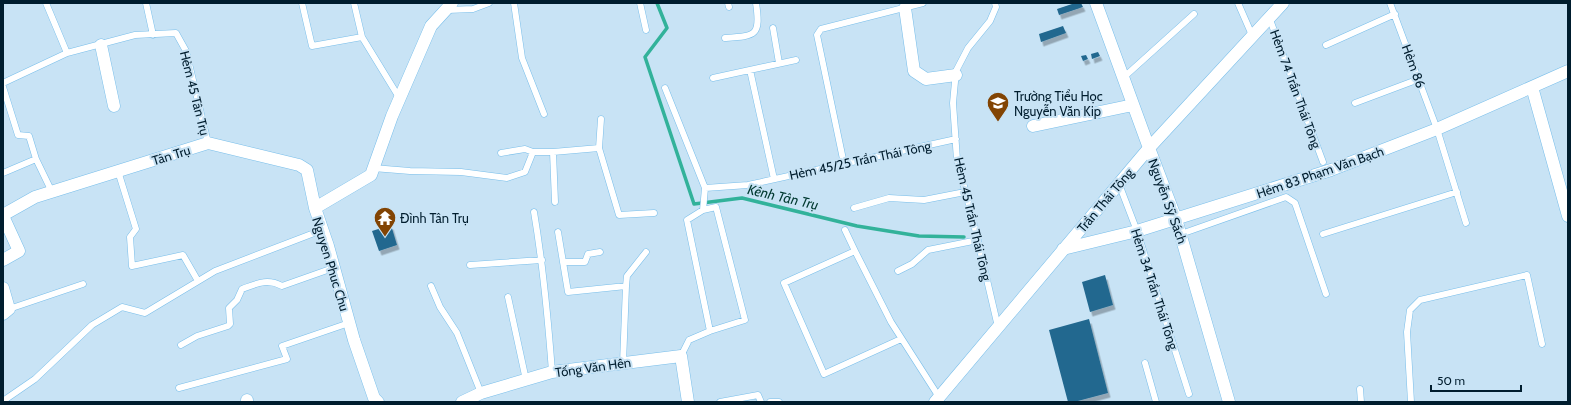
<svg xmlns="http://www.w3.org/2000/svg" width="1571" height="405" viewBox="0 0 1571 405" font-family="Cabin,sans-serif">
<style>
.lines{fill:none;stroke-linecap:round;stroke-linejoin:round}
.stream{stroke:#32b29a;stroke-width:3.5}
.building{fill:#22688f;filter:url(#shadow)}
.lane-casing{stroke:#78beea;stroke-width:7}
.street-casing{stroke:#78beea;stroke-width:13}
.lane{stroke:#fff;stroke-width:6}
.street{stroke:#fff;stroke-width:12}
.labels{text-anchor:middle;stroke-width:4;stroke-linejoin:round;paint-order:stroke}
.street-label{font-size:13px;fill:#001d2e;stroke:#c8e3f5}
.poi-label{font-size:13px;fill:#001d2e;stroke:#c8e3f5;text-anchor:start}
.water-label{font-size:14px;font-style:italic;fill:#003930;stroke:#c8e3f5}
</style>
<defs>
<filter id="shadow"><feDropShadow dx="2.5" dy="4.5" stdDeviation="0" flood-color="#0004"/></filter>
</defs>
<rect width="100%" height="100%" fill="#c8e3f5"/>
<g class="lines">
<path class="stream" d="M657,3L667,28L645,57L694,204L742,198L857,226L919,236L964,237"/>
</g>
<path class="building" d="M1075,3H1081L1083,7L1059,15L1057,9Z
M1063,26L1066,33L1041,42L1039,34Z
M1098,52L1100,56L1092,59L1091,54Z
M1086,55L1088,59L1083,61L1081,56Z
M391,225L397,245L379,251L372,231Z
M1105,275L1113,305L1090,312L1082,282Z
M1089,319L1108,393L1074,402H1068L1049,330Z"/>
<g class="lines">
<g class="lane-casing">
<path id="lane" d="M46,3L67,53
M146,3L153,35
M302,3L312,46L362,37
M354,3L362,37L400,99
M514,3L522,58L544,114
M640,3L646,30
M728,3L729,7
M995,3L996,7L990,21L968,48L956,71L953,103L957,160L973,220L998,327
M1238,3L1252,35
M1390,3L1437,129L1466,223
M447,10L473,9L489,3
M1269,17L1323,162
M773,28L779,63
M725,38C756,36 761,36 756,3
M1326,45L1395,14
M750,70L774,179
M713,78L796,60
M1123,78L1194,14
M3,83L67,53L135,35L176,33L186,51L208,143
M3,87L18,135L29,136L36,159
M665,88L705,188L748,185L956,139
M1355,103L1419,79
M599,148L601,119
M553,152L555,202
M501,153L525,149L533,152
M844,164L817,35L821,29L923,3
M373,168L410,171L461,172L507,178L525,172L533,152H553L599,148L619,215L654,213
M118,171L136,229L130,237L132,266L183,255L198,281
M3,173L36,159L52,192
M1119,184L1137,231L1189,394
M854,208L889,198L924,200L965,192
M703,210L705,188
M534,212C543,265 548,318 552,372
M845,230L855,251
M558,232L568,292L626,286L623,363
M1181,234L1286,197L1295,203L1326,294
M1323,234L1457,192
M563,262H585L588,254L600,252
M470,265L542,260
M898,271L912,264L928,250L978,240
M431,286L440,307L457,333L481,393
M626,286L627,276L646,252
M508,297L526,380
M9,309L83,284
M901,339L824,374L784,283L855,251L891,322L939,397
M181,345L197,336L228,326L230,324L229,308L237,300L242,289C256,284 267,278 282,286L333,268
M681,356L689,340L710,331L687,220L703,210L716,207L745,320L710,331
M1145,363L1156,402
M179,388L287,359L282,346L349,323
M1360,389L1361,402
M3,401L35,379L92,325L122,307L145,313L215,271L322,230
M720,402L758,395L761,402
M770,402H779
M1411,402L1407,332L1410,310L1420,300L1527,275L1542,344"/>
</g>
<g class="street-casing">
<path id="street" d="M1096,3L1149,148L1176,219L1229,402
M905,8L914,71L926,79L956,75
M101,45L114,106
M1532,87L1568,216
M1033,126L1133,105
M315,208L371,175L392,116L431,26L452,3
M3,215L35,197L208,143L299,165L307,170L315,208L328,246L354,340L374,398L378,402
M3,216L19,251L3,260
M1063,249L1137,231L1331,170L1437,129L1568,71
M3,288L9,309L3,314
M247,400V402
M462,402L481,393L552,372L681,356L688,402
M935,402L1149,148L1283,3"/>
</g>
<use href="#lane" class="lane"/>
<use href="#street" class="street"/>
</g>
<defs>
<g id="school-pin" transform="scale(1.15)"><path d="M0 17L-7.5 6A9.5 9.5 0 1 1 7.5 6Z" fill="#824403" stroke="#c8e3f5"/><path d="M0-5L7-2L0 1L-7-2ZM-4 1L0 2.5L4 1V4Q0 6-4 4Z" fill="#fff"/></g>
<g id="temple-pin" transform="scale(1.15)"><path d="M0 17L-7.5 6A9.5 9.5 0 1 1 7.5 6Z" fill="#824403" stroke="#c8e3f5"/><path d="M0-6L5-2H3V0L6.5 2.5H4V6H1.5V3h-3V6H-4V2.5H-6.5L-3 0V-2H-5Z" fill="#fff"/></g>
</defs>
<g fill-rule="evenodd">
<use href="#school-pin" x="998" y="103"/>
<use href="#temple-pin" x="385" y="218"/>
</g>
<g class="labels">
<g class="street-label">
<text transform="translate(1414 66) rotate(70)" y="5">Hẻm 86</text>
<text transform="translate(1296 89) rotate(70)" y="5">Hẻm 74 Trần Thái Tông</text>
<text transform="translate(195 93) rotate(76)" y="5">Hẻm 45 Tân Trụ</text>
<text transform="translate(171 155) rotate(-17)" y="5">Tân Trụ</text>
<text transform="translate(860 160) rotate(-12)" y="5">Hẻm 45/25 Trần Thái Tông</text>
<text transform="translate(1320 172) rotate(-19)" y="5">Hẻm 83 Phạm Văn Bạch</text>
<text transform="translate(1105 200) rotate(-50)" y="5">Trần Thái Tông</text>
<text transform="translate(1168 201) rotate(70)" y="5">Nguyễn Sỹ Sách</text>
<text transform="translate(973 219) rotate(77)" y="5">Hẻm 45 Trần Thái Tông</text>
<text transform="translate(331 264) rotate(73)" y="5">Nguyen Phuc Chu</text>
<text transform="translate(1155 289) rotate(72)" y="5">Hẻm 34 Trần Thái Tông</text>
<text transform="translate(593 367) rotate(-8)" y="5">Tống Văn Hên</text>
</g>
<g class="poi-label">
<text x="1014" y="101">Trường Tiểu Học<tspan x="1014" dy="15">Nguyễn Văn Kip</tspan></text>
<text x="400" y="223">Đình Tân Trụ</text>
</g>
<g class="water-label">
<text transform="translate(783 197) rotate(13)" y="5">Kênh Tân Trụ</text>
</g>
</g>
<rect width="1571" height="405" fill="none" stroke="#001d2e" stroke-width="8"/>
<path d="M1431 385v6h90v-6" fill="none" stroke="#001d2e" stroke-width="2"/>
<text x="1437" y="385" font-size="12" fill="#001d2e" stroke="#c8e3f5" stroke-width="3" paint-order="stroke">50 m</text>
</svg>
